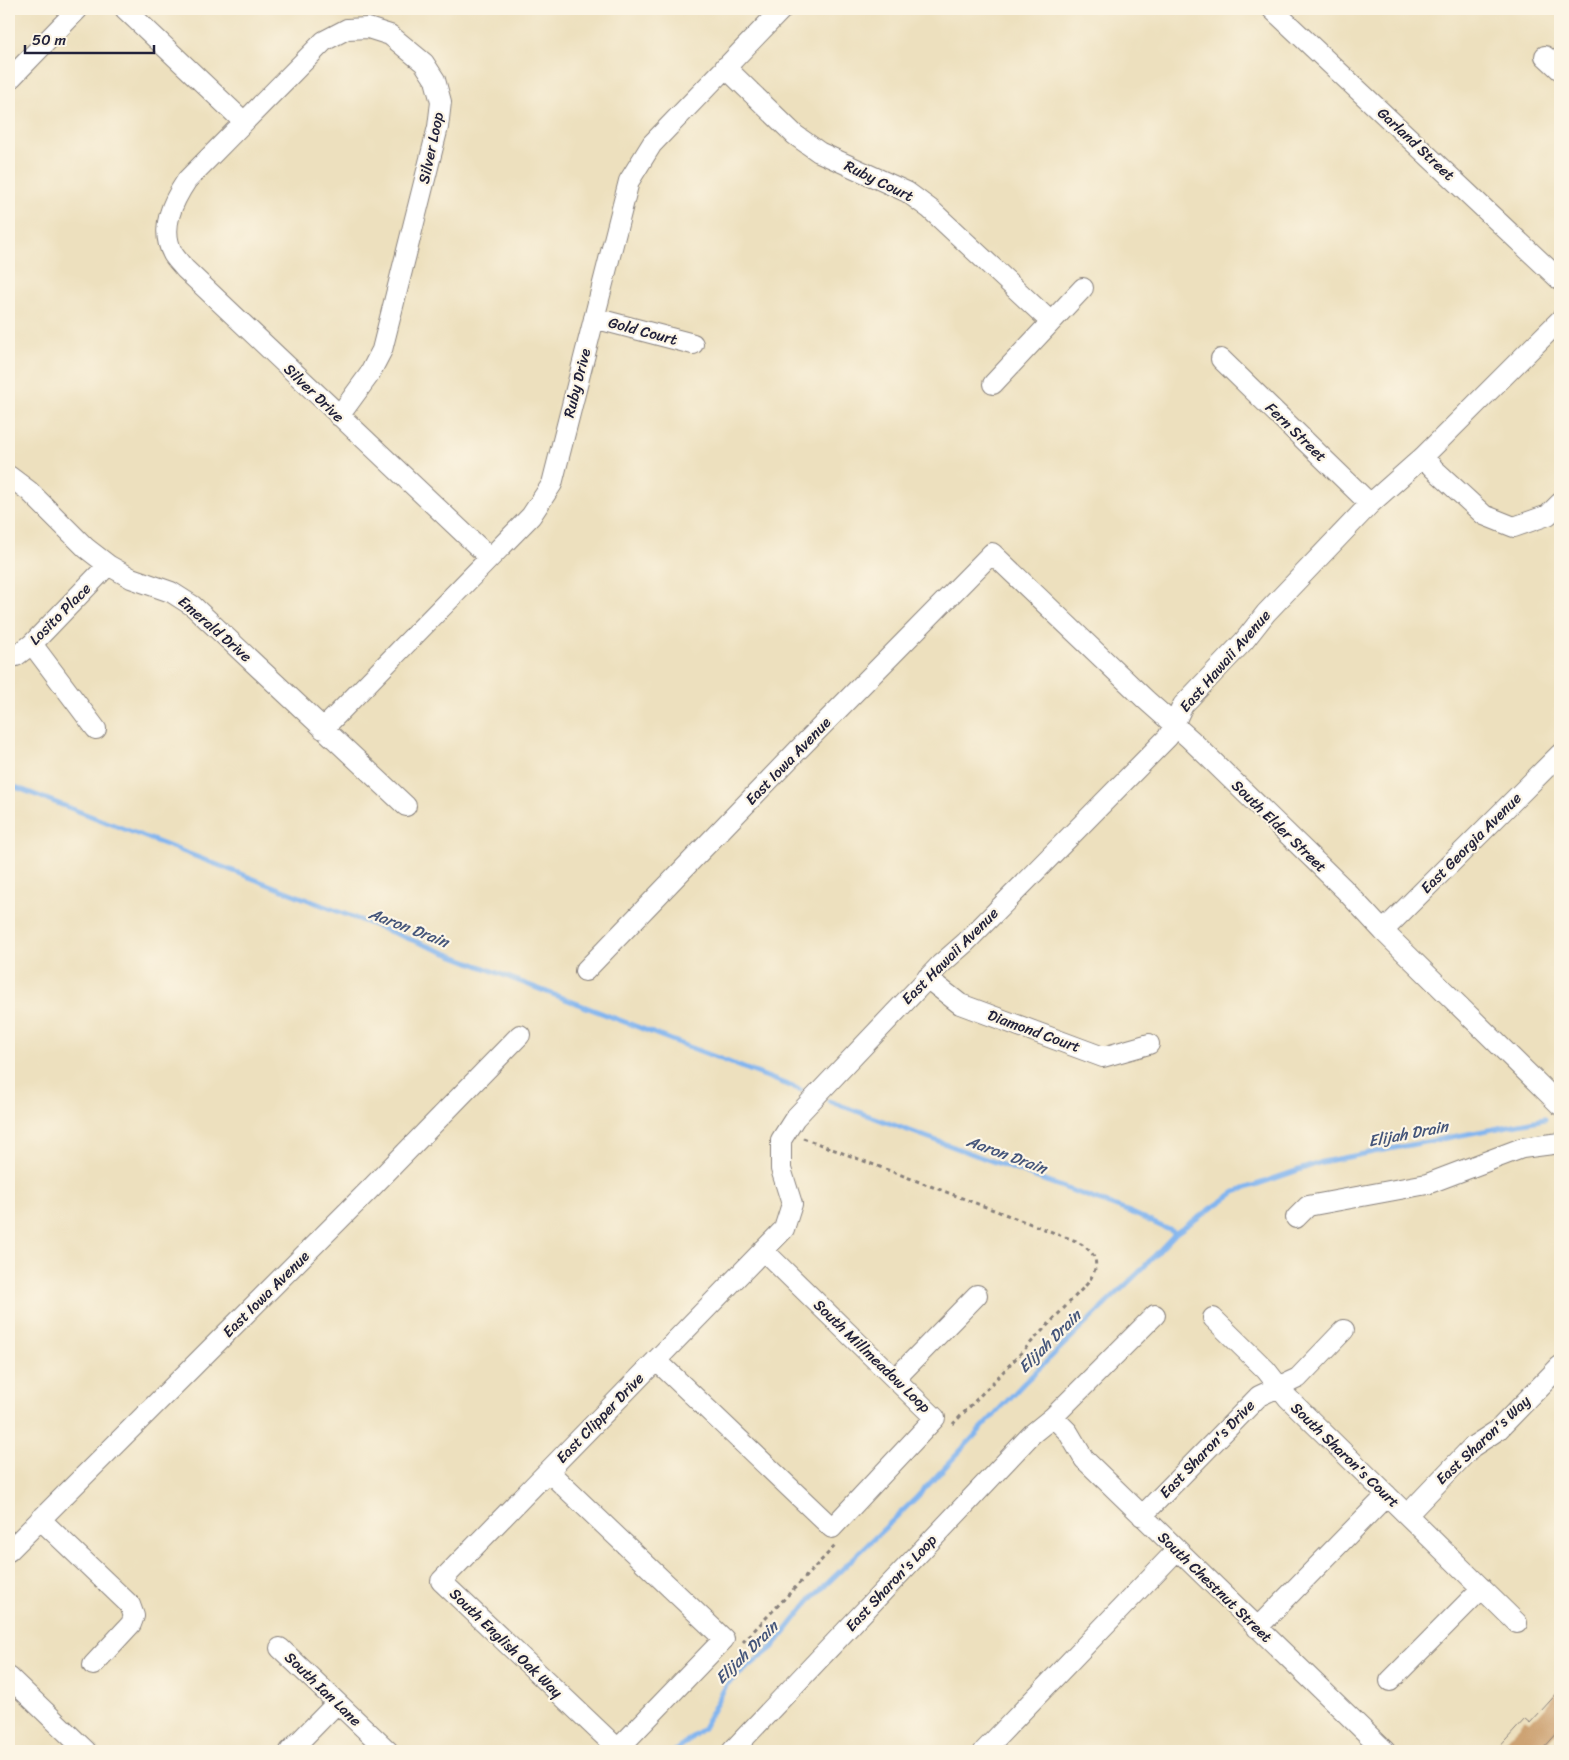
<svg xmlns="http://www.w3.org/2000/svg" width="1569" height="1760" viewBox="0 0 1569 1760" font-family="Sriracha,sans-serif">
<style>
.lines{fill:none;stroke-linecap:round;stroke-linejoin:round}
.stream{stroke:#82b5ef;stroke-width:5}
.building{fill:#cda373}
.minor-casing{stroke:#88817c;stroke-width:22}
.path{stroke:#88817c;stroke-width:3;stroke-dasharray:4 4;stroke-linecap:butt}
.minor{stroke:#fff;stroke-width:20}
.labels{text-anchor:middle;stroke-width:4.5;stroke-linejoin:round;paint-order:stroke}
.street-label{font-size:15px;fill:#22223b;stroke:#fcf5e5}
.water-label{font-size:16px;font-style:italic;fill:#44557a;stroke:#fcf5e5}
</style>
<rect width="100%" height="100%" fill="#fcf5e5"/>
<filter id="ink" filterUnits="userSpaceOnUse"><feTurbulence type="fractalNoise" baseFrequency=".02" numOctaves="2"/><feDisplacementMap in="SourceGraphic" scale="10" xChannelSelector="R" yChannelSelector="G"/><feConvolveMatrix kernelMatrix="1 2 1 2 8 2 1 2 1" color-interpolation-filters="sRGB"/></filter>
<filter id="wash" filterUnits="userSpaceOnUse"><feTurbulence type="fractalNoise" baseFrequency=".0096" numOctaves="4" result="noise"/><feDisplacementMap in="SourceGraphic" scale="20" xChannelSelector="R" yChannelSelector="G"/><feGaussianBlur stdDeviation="1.12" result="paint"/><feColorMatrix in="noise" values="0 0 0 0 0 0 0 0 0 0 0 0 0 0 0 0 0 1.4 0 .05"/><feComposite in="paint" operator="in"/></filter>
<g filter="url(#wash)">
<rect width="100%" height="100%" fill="#ede0be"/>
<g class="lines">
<path class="stream" d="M9,786L18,788L801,1090
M829,1101L1130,1212L1176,1233
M675,1751L703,1728L727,1684L773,1647L809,1601L916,1498L1024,1383L1139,1272L1176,1233L1235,1192L1322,1162L1545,1119"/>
</g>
<g id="blocks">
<path class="building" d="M1560,1690V1730L1541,1751H1496L1525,1719L1530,1723Z"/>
</g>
</g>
<g filter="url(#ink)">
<use href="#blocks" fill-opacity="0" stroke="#88817c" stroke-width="1"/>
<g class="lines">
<g class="minor-casing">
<path id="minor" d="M125,9L244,122
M1272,9L1560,280
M1545,56L1560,70
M725,67L795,135L819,152L907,192L930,209L1051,322
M9,80L78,9
M594,318L693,344
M1221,359L1370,504
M993,384L1083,288
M339,416L369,375L382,350L438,127L441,102L435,80L424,63L390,35L368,28L347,29L324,41L187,180C173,201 159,228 173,254C176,259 181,264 185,269L490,558
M1423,457L1434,469L1484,515L1514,527L1548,515L1560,503
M9,476L29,491L86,548L108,565L131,578L171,592L193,606L406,806
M32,644L96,729
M9,658L16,656L32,644L108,565
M323,729L531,516L552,484L629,181L652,144L782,9
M1383,931L1560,754
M585,971L800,748L992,553L1146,700L1190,739L1344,889L1383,931L1560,1105
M927,978L960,1004L1103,1057L1149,1044
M1296,1218L1308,1206L1427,1184L1522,1148L1560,1143
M1213,1318L1266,1370L1288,1398L1517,1623
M656,1360L832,1528L935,1418L763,1250
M895,1379L977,1295
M1053,1417L1068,1432L1084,1459L1385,1751
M548,1471L724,1639L616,1751
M1407,1515L1472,1447L1498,1430L1560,1366
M1142,1516L1259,1396L1298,1378L1344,1330
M40,1519L130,1605L134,1616L131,1624L93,1665
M9,1551L373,1186L520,1035
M1257,1628L1387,1495
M280,1648L388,1751
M9,1677L86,1751
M1390,1681L1482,1588
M618,1749L441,1581L784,1229L792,1204L781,1169V1140L795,1118L941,964L965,943L1168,737L1183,705L1244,641L1266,613L1370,504L1423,457L1560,320
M290,1751L337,1703
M732,1751L1032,1434L1053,1417L1155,1315
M984,1751L1177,1550"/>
</g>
<path class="path" d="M803,1138L1076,1241C1097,1253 1102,1263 1087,1284L953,1424
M743,1642L835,1546"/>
<use href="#minor" class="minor"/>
</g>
</g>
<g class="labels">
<g class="street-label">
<text transform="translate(1416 144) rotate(43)" y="5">Garland Street</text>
<text transform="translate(431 148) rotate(-78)" y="5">Silver Loop</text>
<text transform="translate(879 181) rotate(26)" y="5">Ruby Court</text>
<text transform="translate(643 331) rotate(15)" y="5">Gold Court</text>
<text transform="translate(577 383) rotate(-76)" y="5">Ruby Drive</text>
<text transform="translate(314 393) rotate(44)" y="5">Silver Drive</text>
<text transform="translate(1296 432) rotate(44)" y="5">Fern Street</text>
<text transform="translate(60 614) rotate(-45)" y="5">Losito Place</text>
<text transform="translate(215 629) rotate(41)" y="5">Emerald Drive</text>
<text transform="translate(1225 661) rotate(-49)" y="5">East Hawaii Avenue</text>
<text transform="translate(788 761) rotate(-46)" y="5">East Iowa Avenue</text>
<text transform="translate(1279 826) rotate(44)" y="5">South Elder Street</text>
<text transform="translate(1471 843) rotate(-45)" y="5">East Georgia Avenue</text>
<text transform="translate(950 956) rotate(-45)" y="5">East Hawaii Avenue</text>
<text transform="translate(1034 1031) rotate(20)" y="5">Diamond Court</text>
<text transform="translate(266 1294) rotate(-45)" y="5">East Iowa Avenue</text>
<text transform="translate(872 1356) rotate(44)" y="5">South Millmeadow Loop</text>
<text transform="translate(600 1418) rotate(-46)" y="5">East Clipper Drive</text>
<text transform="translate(1483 1440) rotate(-43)" y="5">East Sharon's Way</text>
<text transform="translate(1207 1449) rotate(-46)" y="5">East Sharon's Drive</text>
<text transform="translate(1345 1455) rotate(44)" y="5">South Sharon's Court</text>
<text transform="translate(891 1583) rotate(-47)" y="5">East Sharon's Loop</text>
<text transform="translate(1215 1587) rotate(44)" y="5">South Chestnut Street</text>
<text transform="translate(506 1643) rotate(44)" y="5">South English Oak Way</text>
<text transform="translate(323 1689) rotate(44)" y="5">South Ian Lane</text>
</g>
<g class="water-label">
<text transform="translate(409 927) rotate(21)" y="6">Aaron Drain</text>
<text transform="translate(1408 1133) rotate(-11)" y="6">Elijah Drain</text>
<text transform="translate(1007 1154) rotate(20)" y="6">Aaron Drain</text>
<text transform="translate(1049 1341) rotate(-45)" y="6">Elijah Drain</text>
<text transform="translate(746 1652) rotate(-45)" y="6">Elijah Drain</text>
</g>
</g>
<rect width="1569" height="1760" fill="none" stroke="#fcf5e5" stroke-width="30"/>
<path d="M25 45v8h129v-8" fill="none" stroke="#22223b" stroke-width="2.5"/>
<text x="32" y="45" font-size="15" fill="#22223b" stroke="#fcf5e5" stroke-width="4" paint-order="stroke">50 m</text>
</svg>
